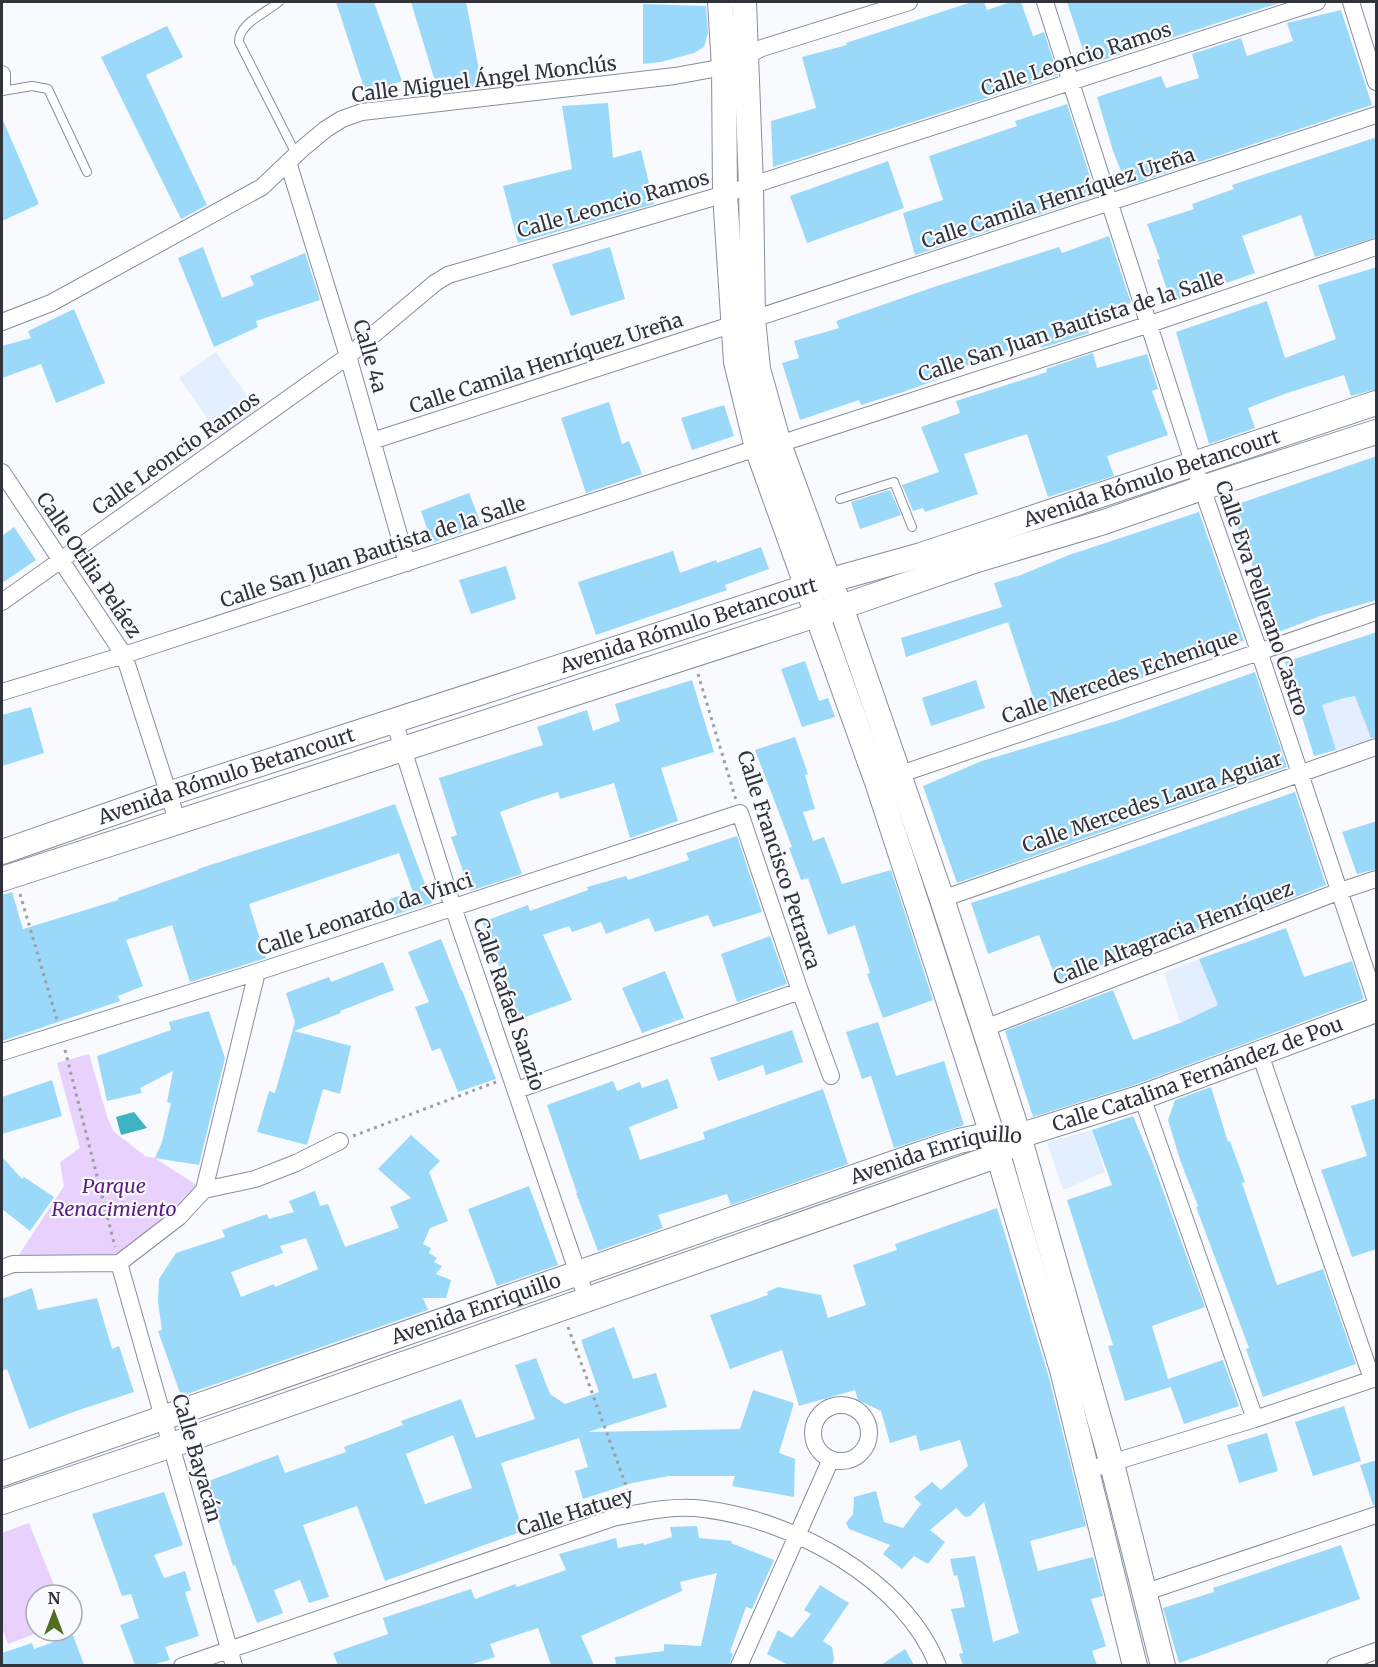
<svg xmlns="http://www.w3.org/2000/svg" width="1378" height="1667" viewBox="0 0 1378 1667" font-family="Merriweather,serif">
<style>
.built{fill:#e3eefe}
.green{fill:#e8d1fc}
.water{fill:#3eb3c1}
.building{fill:#9bd9fa;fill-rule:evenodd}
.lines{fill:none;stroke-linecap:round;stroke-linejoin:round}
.lane-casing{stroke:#868f9b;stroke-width:10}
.street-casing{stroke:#868f9b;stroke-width:18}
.secondary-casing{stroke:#868f9b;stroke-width:26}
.path{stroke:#9d9fa4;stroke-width:3;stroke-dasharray:3 4.5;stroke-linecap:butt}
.lane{stroke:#fff;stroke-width:8}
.street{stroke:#fff;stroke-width:16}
.secondary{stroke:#fff;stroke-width:24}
.labels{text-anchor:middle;stroke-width:4.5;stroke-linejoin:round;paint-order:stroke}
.street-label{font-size:20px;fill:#303339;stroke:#f8fafd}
.park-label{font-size:20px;font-style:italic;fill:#5c1d81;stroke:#f8fafd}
</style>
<rect width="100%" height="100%" fill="#f8fafd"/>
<path class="built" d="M216,352L260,414L223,440L179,378Z
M1355,694L1372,740L1336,750L1322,705Z
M1199,959L1218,1005L1180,1023L1164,973Z
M1092,1130L1105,1172L1063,1190L1047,1142Z"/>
<path class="green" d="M89,1054L107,1116L113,1131L145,1156L155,1158L204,1190L119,1263L13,1264L64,1186L60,1162L80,1148L57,1063Z
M29,1523L58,1595H36V1631H42L8,1644L2,1628V1533Z"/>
<path class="water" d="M134,1112L147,1128L121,1135L116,1117Z"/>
<path class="building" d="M336,2H374L402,81L366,94Z
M411,2H466L482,85L438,91Z
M972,2H984L987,10L1011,2H1021L1033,36L1044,32L1058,75L773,167L771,121L816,108L802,57L847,45L846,43Z
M1067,2H1279V3L1088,65Z
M643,4L706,6L708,33L704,47L694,53L661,62L643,64Z
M1341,10L1372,105L1127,186L1113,151L1097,97L1161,76L1166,88L1199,78L1192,54L1241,38L1247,56L1293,41L1287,23Z
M167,26L183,57L146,75L207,205L181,219L101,57Z
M608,103L613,158L641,150L654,204L518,243L503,186L572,169L562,106Z
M1067,104L1096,196L915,255L903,213L943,200L929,156L1017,126L1015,121Z
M2,118L39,204L2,221Z
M1377,137V237L1315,257L1301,215L1242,236L1255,273L1171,302L1157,260L1160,259L1147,224L1194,209L1192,204L1234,189L1232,185Z
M888,161L904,208L807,243L790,196Z
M1109,236L1131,303L1085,318L1089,333L1041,348L1038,339L955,370L956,373L903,392L861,405L859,400L800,420L782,363L799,358L794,341L839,328L836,321L934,287L1059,247L1062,253Z
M203,247L222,298L254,285L250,276L305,253L320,300L256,321L258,327L214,347L178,258Z
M610,247L625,299L571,316L552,264Z
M1377,267V389L1351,396L1344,375L1287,393L1248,408L1255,428L1209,444L1176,332L1267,301L1285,358L1336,339L1318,285Z
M74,309L105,383L56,403L41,364L2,378V346L31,338L28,331Z
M1093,353L1097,368L1147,354L1158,389L1152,391L1168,435L1107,456L1114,476L1048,497L1027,434L964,454L978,494L925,512L923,508L913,511L902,485L939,472L921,427L960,413L956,401L1047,372L1046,369Z
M609,402L622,444L629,441L642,474L586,493L561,418Z
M724,405L734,436L692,450L681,418Z
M1377,456V600L1320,616L1276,633L1259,591L1250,557L1229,507Z
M890,490L901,515L860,529L851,502Z
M469,493L482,526L432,543L421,511Z
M1199,512L1244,641L1039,715L1008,622L906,657L901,638L1002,607L994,583L1021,575L1069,555Z
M14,527L36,560L2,583V536Z
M761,547L769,569L725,585L727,590L596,635L578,582L673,551L680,573L716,560L717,563Z
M506,566L516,599L471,614L459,580Z
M1377,632V737L1371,738L1355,696L1344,698L1322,705L1336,750L1314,756L1285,662Z
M805,661L819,701L828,698L835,717L802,727L781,669Z
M1255,672L1287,767L957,883L923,786L982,761L1116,721Z
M692,680L714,752L661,768L678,821L630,838L614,783L560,799L558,792L530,801L500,812L522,874L470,891L451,837L457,835L439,778L543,745L537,727L587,710L593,731L620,721L615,704Z
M976,680L985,708L931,726L922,698Z
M31,707L44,753L2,766V715Z
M795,737L808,774L805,775L815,809L803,812L813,841L824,837L842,884L891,870L933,1000L883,1018L867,974L870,973L855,925L828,935L808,878L801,880L789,848L792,847L755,750Z
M1295,792L1326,885L1262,910L1189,933L1057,981L1039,935L988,954L971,903L1066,872Z
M395,804L432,903L394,915L389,899L413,892L399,853L249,904L266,958L190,982L172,925L126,940L143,986L118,996L120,1001L2,1041V895L12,892L23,929L118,900V898L198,870V869L334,825Z
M1377,821V869L1357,874L1342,832Z
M737,836L762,912L713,927L708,915L655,932L649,918L606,934L601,922L572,932L569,926L543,935L572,1000L520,1019L482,922L528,905L530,911L588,890L587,887L626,876L628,880L689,860L686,853Z
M1286,928L1304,977L1352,961L1364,999L1137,1084L1033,1117L1005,1031L1113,990L1133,1040L1180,1023L1218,1005L1199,959Z
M770,936L787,984L737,1002L721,954Z
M441,939L461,990H462L496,1079L458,1092L440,1048L432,1051L415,1007L429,1002L408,952Z
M383,962L394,990L340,1011L341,1013L294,1031L351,1046L340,1094L323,1089L307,1145L257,1132L269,1091L275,1093L295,1022L286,993L329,977L331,982Z
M665,971L684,1018L642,1033L622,988Z
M209,1011L225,1058L199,1165L155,1158L162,1142L171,1103L167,1102L173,1071L140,1088L142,1093L107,1101L97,1056L171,1030L169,1022Z
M878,1022L896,1076L944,1061L964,1125L894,1148L871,1076L862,1079L846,1032Z
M792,1030L803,1062L766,1075L763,1065L718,1081L710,1058Z
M668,1079L678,1108L629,1127L640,1160L705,1139L703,1132L823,1089L848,1164L731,1205L727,1194L658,1215L663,1228L598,1251L576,1193H577L547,1105L613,1081L617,1091L640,1082L642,1088Z
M52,1080L62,1116L2,1134V1097Z
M1211,1087L1228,1142L1230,1141L1245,1182L1242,1183L1277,1285L1323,1269L1356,1364L1263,1397L1246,1349L1249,1348L1196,1207L1198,1206L1180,1160L1168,1120L1175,1100Z
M1377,1098V1249L1352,1257L1321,1170L1367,1156L1351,1106Z
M1133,1116L1154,1166L1205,1307L1152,1326L1168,1379L1223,1360L1239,1406L1184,1424L1169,1382L1171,1387L1125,1401L1108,1346L1113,1345L1067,1200L1112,1185L1092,1130Z
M411,1135L440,1161L429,1172L448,1221L430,1228L423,1244L431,1248L429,1253L437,1258L434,1262L442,1266L436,1274L451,1280L446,1298H423L428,1310L181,1396L158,1331L162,1330L158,1302L159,1279L176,1253L225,1237L222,1230L267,1214L269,1219L294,1212L289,1201L315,1191L320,1206L328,1204L345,1247L399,1228L390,1207L411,1198L378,1169ZM306,1238L318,1269L275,1287L274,1284L241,1297L231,1272L283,1253L280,1246Z
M2,1157L22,1179L24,1177L54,1197L30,1231L2,1209Z
M529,1186L558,1265L497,1286L468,1209Z
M997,1208L1048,1374L1086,1526L1030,1541L1038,1571L1093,1557L1103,1596L1091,1599L1106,1646L1092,1651L1097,1665H963L959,1654L963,1653L951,1609L965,1607L957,1575L954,1576L950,1559L975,1556L993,1642L1019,1633L984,1502L970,1516L965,1517L956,1508L930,1530L945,1542L928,1564L914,1556L902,1569L883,1554L890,1545L849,1529L846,1523L853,1514L854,1497L876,1491L884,1522L903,1528L921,1504L914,1497L932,1482L941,1490L968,1466L960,1440L920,1451L916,1435L890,1443L881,1411L858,1400L855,1390L799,1406L782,1350L730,1369L710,1315L768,1295L767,1292L778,1287L821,1295L828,1318L866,1305L853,1265L897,1250L895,1244Z
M32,1288L38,1310L97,1298L112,1349L119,1346L134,1392L76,1411L29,1429L7,1369L2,1371V1299Z
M614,1327L633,1379L656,1373L667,1407L588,1432L740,1429L753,1390L794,1403L779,1453L795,1459L794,1497L732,1486L735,1476H669L632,1483L583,1499L575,1471L588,1467L579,1438L501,1463L523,1531L385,1581L357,1506L303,1525L329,1597L309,1603L300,1580L274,1590L283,1613L257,1623L235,1565L233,1566L206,1482L278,1455L285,1473L346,1452L344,1447L403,1425L401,1421L461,1399L476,1438L535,1419L515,1365L536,1358L550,1394L565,1404L599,1392L581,1340ZM453,1435L472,1488L425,1504L406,1454Z
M1344,1406L1361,1461L1313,1476L1295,1422Z
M1267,1433L1278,1471L1239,1483L1227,1445Z
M1377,1460V1505H1373L1360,1465Z
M164,1492L183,1545L154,1555L164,1578L185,1571L191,1590L185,1592L199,1636L165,1647L170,1660L151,1665H135L120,1625L139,1618L131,1594L122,1596L92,1514Z
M697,1526L699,1538L732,1541L731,1543L774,1560L752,1609L746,1607L730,1652L733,1654L729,1665H616L615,1657L664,1651V1644L701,1646L717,1573L680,1582L682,1591L581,1636L594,1665H551L538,1628L490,1644L495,1657L469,1665H338L333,1653L388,1634L383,1618L471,1589L475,1599L515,1584L517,1587L566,1570L559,1554L616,1538L618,1548L643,1543L644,1545L672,1537L670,1527Z
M1341,1545L1360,1599L1179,1663L1163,1608L1214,1592L1213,1588Z
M820,1585L849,1603L823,1641L832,1647L834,1659L832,1665H788L767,1654L778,1630L792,1638L811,1614L804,1610Z
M73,1635L84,1665H2V1653L32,1643L34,1649Z
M905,1649L914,1665H881Z"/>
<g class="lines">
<g class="lane-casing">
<path id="lane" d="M279,2C267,12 238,24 239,42L296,154
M2,91L32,86L48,89L87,172
M840,499L894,482L912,527"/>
</g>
<g class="street-casing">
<path id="street" d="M1045,2L1194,465L1259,651L1376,1001
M1351,2L1376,82
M2,74V87
M288,162L348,356L407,563
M753,319L1376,115
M2,322L51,303L262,187L303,148L326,129L342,119L362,112L675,76L724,67L762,48L909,2
M372,441L734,324
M779,444L1150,324L1376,247
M2,472L124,655L178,823
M2,602L348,356L435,283L448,275L725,194L1317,2
M2,692L124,655L757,448
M394,721L453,907L587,1300
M889,778L1376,612
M942,899L1376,747
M985,1028L1340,891L1376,879
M2,1052L257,972L740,813L800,991L831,1076
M1260,1054L1372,1379
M517,1090L800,991
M1142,1097L1255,1419
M204,1190L257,972
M119,1263L234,1666
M2,1268L13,1264L119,1263L179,1217L204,1190L255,1179L296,1163L340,1141
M813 1433a28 28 0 1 1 56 0a28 28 0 1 1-56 0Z
M1088,1470L1255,1419L1376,1378
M1146,1592L1376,1515
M182,1666L613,1518C643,1512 673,1505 704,1509C793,1520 904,1579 938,1666
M739,1666L831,1459
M1335,1666L1376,1651"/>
</g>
<g class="secondary-casing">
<g id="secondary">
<path d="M720,2L724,67L725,194L736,362L757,448L877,782L992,1134L1062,1370L1135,1666"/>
<path d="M744,2L751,186L753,319L758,369L779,444L829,581L841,607L942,899L1019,1136L1112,1464L1163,1666"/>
<path id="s1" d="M2,852L168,794L806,587L921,555L1376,403"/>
<path d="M2,879L841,607L977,560L1104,522L1202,488L1376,432"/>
<path id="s2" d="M2,1474L911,1157L959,1141L992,1134L1019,1136L1142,1097L1376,1010"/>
<path d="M2,1502L172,1445L999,1155L1010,1144"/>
</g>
</g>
<path class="path" d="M698,674L736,800
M20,894L57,1020
M65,1050L115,1247
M353,1136L496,1082
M568,1327L631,1499"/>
<use href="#lane" class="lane"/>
<use href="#street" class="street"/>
<use href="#secondary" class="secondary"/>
</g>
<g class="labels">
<g class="street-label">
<text transform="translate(1076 59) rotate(-18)" y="7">Calle Leoncio Ramos</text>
<text transform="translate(484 79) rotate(-7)" y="7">Calle Miguel Ángel Monclús</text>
<text transform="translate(1058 198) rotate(-18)" y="7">Calle Camila Henríquez Ureña</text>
<text transform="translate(613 204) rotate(-16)" y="7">Calle Leoncio Ramos</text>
<text transform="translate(1071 326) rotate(-18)" y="7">Calle San Juan Bautista de la Salle</text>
<text transform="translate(370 356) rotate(74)" y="7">Calle 4a</text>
<text transform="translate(546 363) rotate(-18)" y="7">Calle Camila Henríquez Ureña</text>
<text transform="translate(176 453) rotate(-35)" y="7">Calle Leoncio Ramos</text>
<text dy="7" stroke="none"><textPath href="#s1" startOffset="1209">Avenida Rómulo Betancourt</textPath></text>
<text transform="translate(373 552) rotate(-18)" y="7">Calle San Juan Bautista de la Salle</text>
<text transform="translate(89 565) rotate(56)" y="7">Calle Otilia Peláez</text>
<text transform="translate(1262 598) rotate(71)" y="7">Calle Eva Pellerano Castro</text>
<text dy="7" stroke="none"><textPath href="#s1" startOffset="723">Avenida Rómulo Betancourt</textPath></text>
<text transform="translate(1120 677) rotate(-19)" y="7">Calle Mercedes Echenique</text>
<text dy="7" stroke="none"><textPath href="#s1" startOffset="237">Avenida Rómulo Betancourt</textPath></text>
<text transform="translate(1152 802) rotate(-19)" y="7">Calle Mercedes Laura Aguiar</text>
<text transform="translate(779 860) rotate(72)" y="7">Calle Francisco Petrarca</text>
<text transform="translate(365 914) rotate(-18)" y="7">Calle Leonardo da Vinci</text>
<text transform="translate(1173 933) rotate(-21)" y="7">Calle Altagracia Henríquez</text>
<text transform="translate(509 1004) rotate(71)" y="7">Calle Rafael Sanzio</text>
<text dy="7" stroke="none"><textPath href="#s2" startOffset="1263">Calle Catalina Fernández de Pou</textPath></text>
<text dy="7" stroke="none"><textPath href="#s2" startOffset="988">Avenida Enriquillo</textPath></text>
<text dy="7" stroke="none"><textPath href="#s2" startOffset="502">Avenida Enriquillo</textPath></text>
<text transform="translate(197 1458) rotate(74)" y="7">Calle Bayacán</text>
<text transform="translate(575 1512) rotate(-17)" y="7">Calle Hatuey</text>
</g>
<g class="park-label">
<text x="114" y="1193">Parque<tspan x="114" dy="23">Renacimiento</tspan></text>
</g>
</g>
<rect width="1378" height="1667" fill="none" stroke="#303339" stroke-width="6"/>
<g transform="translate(54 1613)"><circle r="28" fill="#f8fafd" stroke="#a8aaaf" stroke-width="1.5"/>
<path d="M0-4.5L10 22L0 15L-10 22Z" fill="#4f6f25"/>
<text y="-9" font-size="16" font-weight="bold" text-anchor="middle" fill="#303339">N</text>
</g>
</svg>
